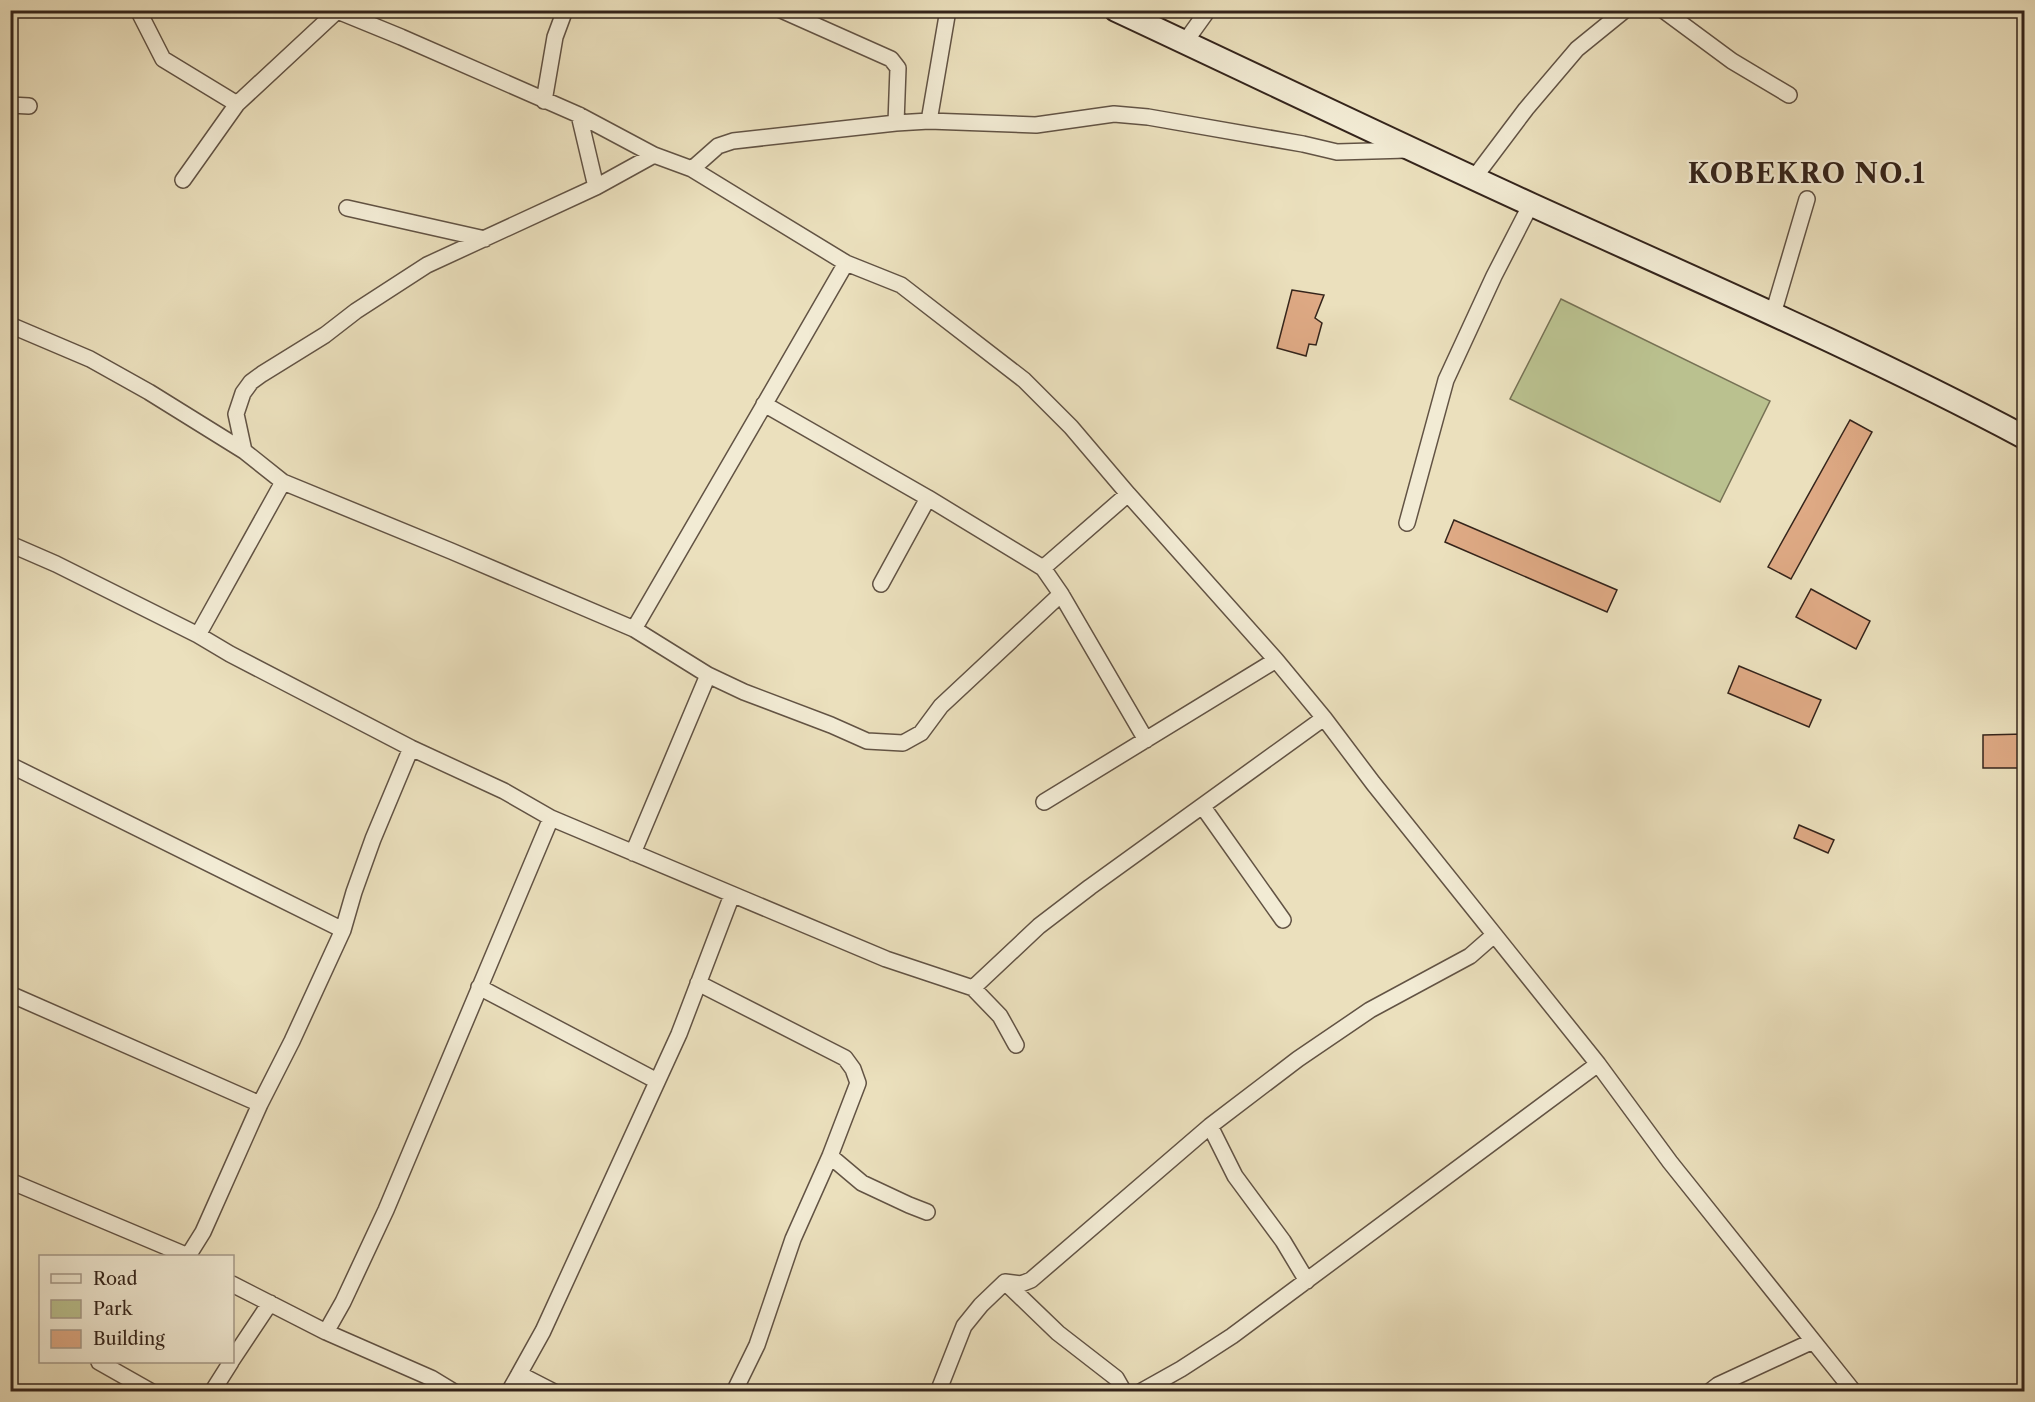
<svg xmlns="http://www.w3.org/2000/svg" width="2035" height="1402" viewBox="0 0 2035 1402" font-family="'Libre Caslon Text',serif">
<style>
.green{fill:#bac18f;stroke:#777255;stroke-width:1.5}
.building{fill:#dfaa85;stroke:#34241b;stroke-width:1.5}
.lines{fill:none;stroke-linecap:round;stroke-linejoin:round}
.street-casing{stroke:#625344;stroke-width:18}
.secondary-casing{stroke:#34241b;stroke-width:26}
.street{stroke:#f2ebd4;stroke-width:15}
.secondary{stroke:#f2ebd4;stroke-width:22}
.labels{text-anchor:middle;stroke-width:4.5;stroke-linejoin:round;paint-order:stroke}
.district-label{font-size:27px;font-weight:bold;letter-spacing:1.5px;fill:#34241b;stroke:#f2ebd4}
</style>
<rect width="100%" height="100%" fill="#ebe0bd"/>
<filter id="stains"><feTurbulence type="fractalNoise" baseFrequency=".00333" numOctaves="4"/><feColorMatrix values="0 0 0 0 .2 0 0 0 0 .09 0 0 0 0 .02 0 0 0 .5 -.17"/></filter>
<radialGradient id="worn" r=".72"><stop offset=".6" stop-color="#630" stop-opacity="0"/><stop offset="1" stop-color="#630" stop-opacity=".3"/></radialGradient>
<path class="green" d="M1561,299L1770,401L1720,502L1510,399Z"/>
<path class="building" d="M1292,290L1324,295L1315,318L1322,323L1316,345L1309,344L1306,356L1277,348Z
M1850,420L1872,432L1791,579L1768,567Z
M1454,520L1617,590L1607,612L1445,542Z
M1811,589L1870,621L1856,649L1796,617Z
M1739,666L1821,700L1809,727L1728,693Z
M2025,734V768H1983V735Z
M1799,825L1834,840L1828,853L1794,838Z"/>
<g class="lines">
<g class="street-casing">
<path id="street" d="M138,10L163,59L237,104
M335,10L401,37L579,115L654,155L692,169L846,263L901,285L1024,380L1071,427L1128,494L1276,660L1324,718L1373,783L1598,1064L1670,1162L1854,1392
M781,10L891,59L898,68L896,123
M1663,10L1732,61L1789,95
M1185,42L1208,10
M544,101L555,37L565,10
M10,105L29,106
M579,115L596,187
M929,121L948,10
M692,169L718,146L733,141L896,123L929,121L1036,125L1114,114L1148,117L1303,144L1337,152L1407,150
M1474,178L1526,109L1577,49L1625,10
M183,180L237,104L336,12
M347,208L485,239
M1773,314L1807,199
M10,325L90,359L149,392L244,451L283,482L451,551L634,629L708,675L744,692L831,725L867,741L903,743L921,733L941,706L1061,594
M764,404L928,498L1043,568L1061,594L1146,740
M244,451L236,414L243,393L251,382L262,374L325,335L356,311L427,265L596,187L654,155
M1407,523L1446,380L1494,276L1531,204
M10,544L56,564L198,635L230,654L411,748L504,791L551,818L886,959L973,988L1000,1016L1016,1045
M1043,568L1128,494
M881,584L928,498
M634,629C706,507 775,385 846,263
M198,635L283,482
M10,765L343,930
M1044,802L1276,660
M1203,807L1283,920
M633,853L708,675
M698,983L845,1058L853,1069L858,1083L830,1156L793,1239L757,1345L734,1392
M479,987L657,1081
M973,988L1039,926L1090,887L1324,718
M10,994L260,1104
M1210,1126L1235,1176L1283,1241L1307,1281
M830,1156L862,1183L909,1205L927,1212
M10,1181L188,1256
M188,1256L203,1232L260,1104L292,1041L343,930L354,892L373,839L411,748
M1005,1282L1058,1333L1116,1378L1124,1392
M232,1284L326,1332L431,1378L454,1392
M326,1332L343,1302L386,1210L551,818
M232,1360L270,1303
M99,1362L152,1392
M519,1374L554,1392
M212,1392L231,1362
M509,1392L543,1331L679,1034L732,895
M938,1392L964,1326L981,1305L1005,1282L1021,1284L1031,1280L1210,1126L1298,1059L1370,1010L1470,956L1494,935
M1140,1392L1181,1369L1232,1336L1598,1064
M1709,1392L1718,1385L1813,1341"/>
</g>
<g class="secondary-casing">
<path id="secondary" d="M1116,10C1255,75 1392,141 1532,205C1697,280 1864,352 2024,437"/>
</g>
<use href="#street" class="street"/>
<use href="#secondary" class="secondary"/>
</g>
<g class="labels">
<g class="district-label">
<text x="1807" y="183">KOBEKRO NO.1</text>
</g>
</g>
<rect width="2035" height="1402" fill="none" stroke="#ebe0bd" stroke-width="36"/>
<rect x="12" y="12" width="2011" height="1378" fill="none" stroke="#34241b" stroke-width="3"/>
<rect x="18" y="18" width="1999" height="1366" fill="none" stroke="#34241b" stroke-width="1.5"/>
<rect x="39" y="1255" width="195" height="108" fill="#f2ebd4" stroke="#a69b8a" stroke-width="1.5"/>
<rect x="51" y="1274" width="30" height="9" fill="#f2ebd4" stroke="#a69b8a" stroke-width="1.5"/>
<text x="93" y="1285" font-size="18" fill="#34241b">Road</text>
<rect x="51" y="1300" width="30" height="18" fill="#bac18f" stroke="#a69b8a" stroke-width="1.5"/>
<text x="93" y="1315" font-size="18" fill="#34241b">Park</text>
<rect x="51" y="1330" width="30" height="18" fill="#dfaa85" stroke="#a69b8a" stroke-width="1.5"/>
<text x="93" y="1345" font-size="18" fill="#34241b">Building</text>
<rect width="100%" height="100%" filter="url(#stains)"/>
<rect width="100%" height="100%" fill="url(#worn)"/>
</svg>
